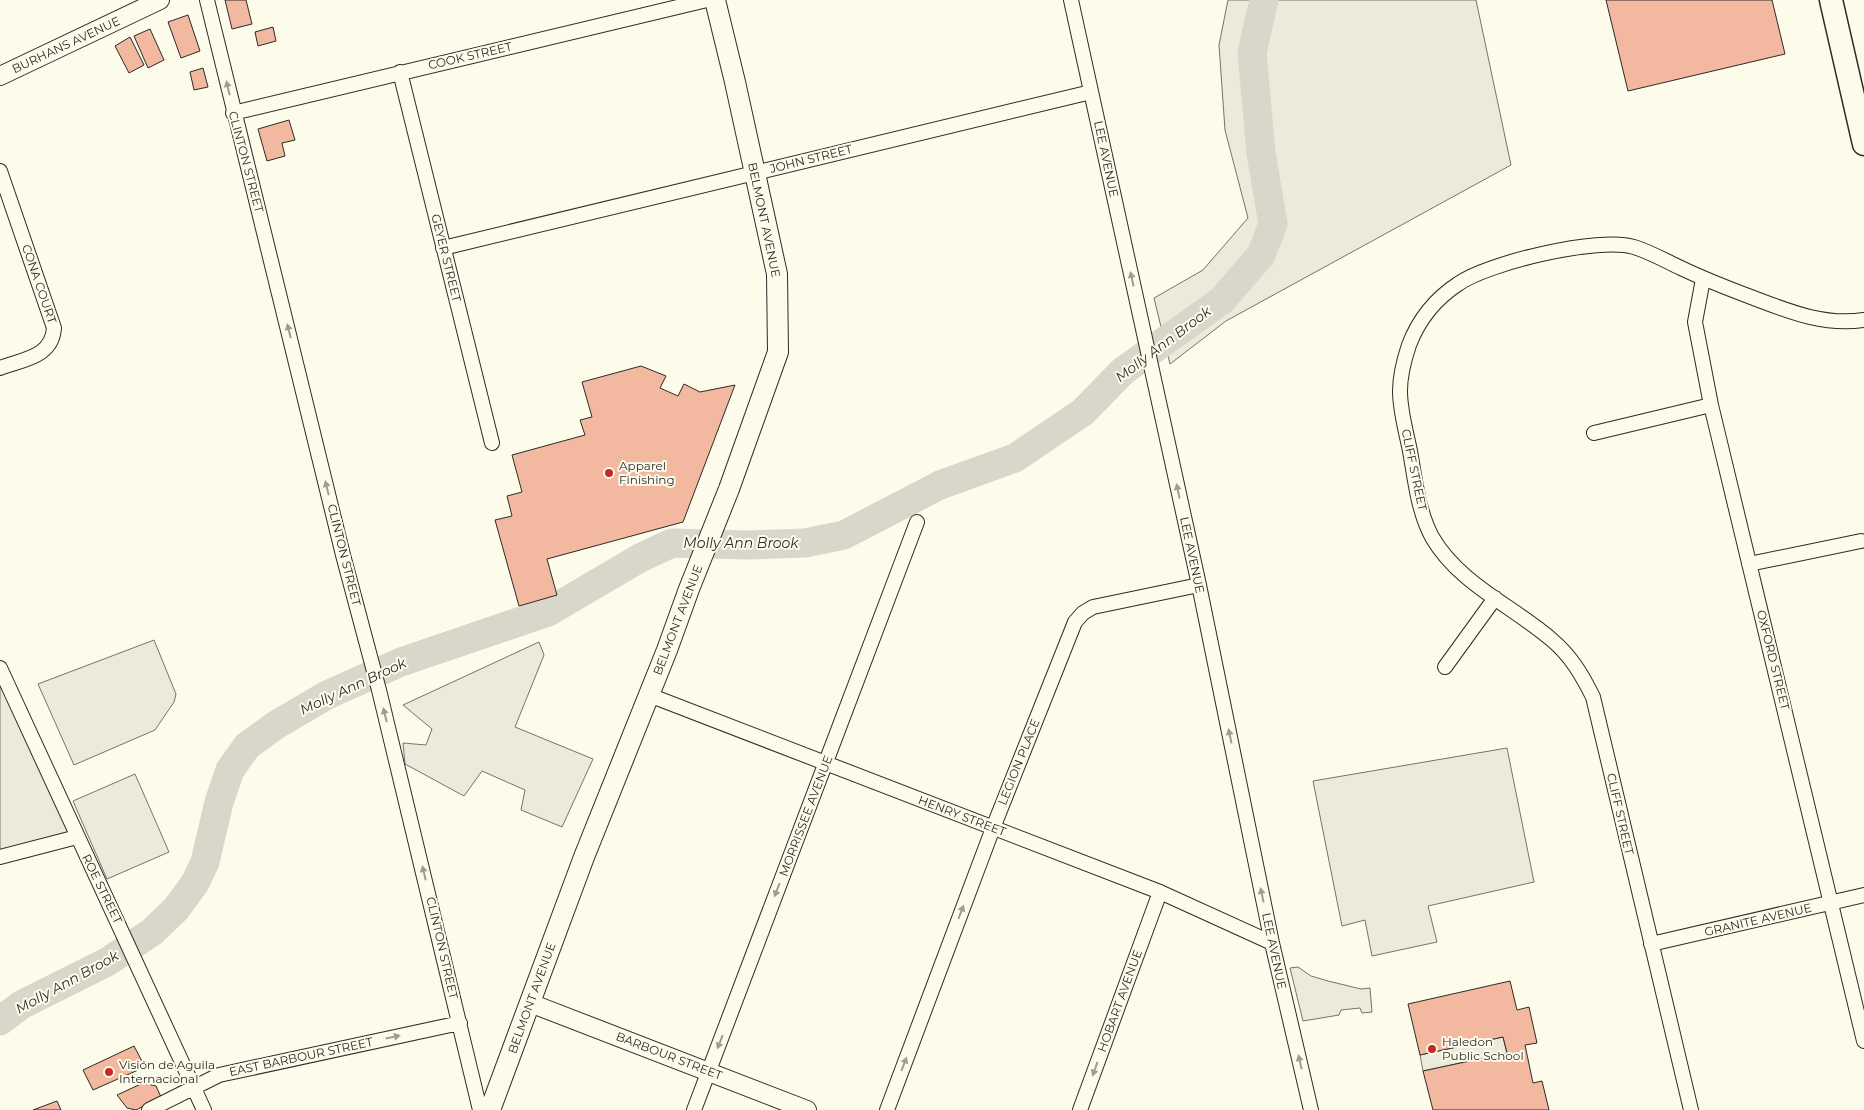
<svg xmlns="http://www.w3.org/2000/svg" width="1864" height="1110" viewBox="0 0 1864 1110" font-family="Montserrat,sans-serif">
<style>
.green{fill:#ecebdb;stroke:#74746e}
.parking{fill:#eceadb;stroke:#74746e}
.lines{fill:none;stroke-linecap:round;stroke-linejoin:round}
.river{stroke:#d8d7c9;stroke-width:29}
.building{fill:#f2b8a0;stroke:#2b2b2b}
.minor-casing{stroke:#2b2b2b;stroke-width:16}
.tertiary-casing{stroke:#2b2b2b;stroke-width:20}
.secondary-casing{stroke:#2b2b2b;stroke-width:22}
.primary-casing{stroke:#2b2b2b;stroke-width:25}
.minor{stroke:#fdfbea;stroke-width:14}
.tertiary{stroke:#fdfbea;stroke-width:18}
.secondary{stroke:#fdfbea;stroke-width:20}
.primary{stroke:#fdfbea;stroke-width:22}
.oneway{fill:#9e9d94}
.poi-dot{fill:#c62828;stroke:#fdfbea;stroke-width:2}
.labels{text-anchor:middle;stroke-width:4;stroke-linejoin:round;paint-order:stroke}
.street-label{font-size:12px;fill:#2b2b2b;stroke:#fdfbea}
.poi-label{font-size:12px;fill:#2b2b2b;stroke:#fdfbea;text-anchor:start}
.water-label{font-size:14px;font-style:italic;fill:#2b2b2b;stroke:#fdfbea}
</style>
<rect width="100%" height="100%" fill="#fdfbea"/>
<path class="green" d="M1228,0H1476L1511,165L1226,321L1170,364L1154,298L1203,270L1248,218L1225,130L1219,45Z
M0,668L76,837L0,857Z
M1507,748L1534,882L1428,906L1437,942L1372,956L1365,920L1342,926L1313,781Z
M135,774L169,852L107,879L73,801Z"/>
<path class="parking" d="M154,640L176,694L174,702L155,730L74,765L38,684Z
M539,642L544,655L515,727L593,759L562,827L521,810L525,790L482,771L464,796L405,764L403,743L426,745L432,729L403,705Z
M1298,967L1311,976L1328,981L1361,989L1370,988L1372,1012L1362,1013L1360,1008L1341,1010L1339,1015L1303,1021L1290,968Z
M1503,1037L1507,1053L1423,1071L1420,1055Z"/>
<g class="lines">
<path class="river" d="M0,1021L21,1005L107,962L152,932L176,909L195,883L205,862L219,802L230,770L247,746L276,725L327,695L401,662L548,612L640,558L672,543L747,545L805,543L844,535L940,485L1015,458L1083,412L1123,371L1222,300L1261,255L1273,224L1261,153L1252,53L1264,0"/>
</g>
<path class="building" d="M225,0H246L252,24L232,29Z
M1606,0H1772L1785,54L1628,91Z
M188,15L200,51L181,58L168,22Z
M273,27L276,41L258,46L255,32Z
M150,29L164,60L148,68L134,36Z
M130,37L144,65L129,73L115,46Z
M203,68L208,87L194,90L190,72Z
M289,120L295,140L282,143L285,156L267,161L258,129Z
M641,366L666,376L660,388L678,396L684,384L700,392L735,385L683,522L547,559L557,595L519,606L495,520L512,516L507,496L522,492L512,455L585,435L580,420L592,417L582,382Z
M1510,981L1517,1010L1529,1007L1537,1043L1525,1045L1533,1083L1542,1081L1549,1110H1433L1423,1071L1507,1053L1503,1037L1420,1055L1408,1004Z
M134,1046L145,1067L93,1090L83,1070Z
M143,1083L156,1086L161,1097L136,1110L127,1108L117,1095Z
M57,1101L61,1110H33Z"/>
<g class="lines">
<g class="minor-casing">
<path id="minor" d="M207,0L343,555L379,690L480,1110
M1071,0L1199,585L1272,943L1311,1110
M400,72L492,443
M233,113L707,0
M0,171L54,328C52,357 24,359 0,368
M443,248L1091,92
M1703,279L1695,322L1711,405L1864,1041
M1594,433L1711,405
M1749,564L1861,541
M1445,667L1495,598
M0,668L204,1110
M649,695L1160,892L1272,943
M0,857L77,837
M1651,944L1864,895
M149,1110L219,1075L460,1023
M694,1110L917,522
M887,1110L993,828L1075,622L1083,613L1093,607L1199,585
M1080,1110L1160,892
M1691,1110L1593,697C1582,675 1571,656 1552,640C1513,606 1459,584 1432,537C1418,511 1415,479 1410,451C1406,431 1400,411 1400,391C1400,375 1404,360 1409,345C1419,319 1435,299 1458,284C1487,263 1600,236 1634,247C1650,252 1666,261 1681,268C1704,279 1727,288 1751,297C1788,311 1823,326 1864,320"/>
</g>
<g class="tertiary-casing">
<path id="tertiary" d="M0,76L160,0
M530,1003L807,1110"/>
</g>
<g class="secondary-casing">
<path id="secondary" d="M490,1110L584,857L667,650L689,589L729,489L778,352L777,274L735,82L715,0"/>
</g>
<g class="primary-casing">
<path id="primary" d="M1831,0L1864,144"/>
</g>
<use href="#minor" class="minor"/>
<use href="#tertiary" class="tertiary"/>
<use href="#secondary" class="secondary"/>
<use href="#primary" class="primary"/>
</g>
<defs><path id="oneway-solid" d="M-6-.8H1V-3.2L6.5 0L1 3.2V.8H-6Z" transform="scale(1.25)"/></defs>
<g class="oneway">
<use href="#oneway-solid" transform="translate(228 88) rotate(-103)"/>
<use href="#oneway-solid" transform="translate(1132 279) rotate(-102)"/>
<use href="#oneway-solid" transform="translate(289 331) rotate(-104)"/>
<use href="#oneway-solid" transform="translate(327 488) rotate(-104)"/>
<use href="#oneway-solid" transform="translate(1178 491) rotate(-102)"/>
<use href="#oneway-solid" transform="translate(385 715) rotate(-104)"/>
<use href="#oneway-solid" transform="translate(1230 736) rotate(-102)"/>
<use href="#oneway-solid" transform="translate(424 873) rotate(-103)"/>
<use href="#oneway-solid" transform="translate(777 890) rotate(111)"/>
<use href="#oneway-solid" transform="translate(1262 895) rotate(-102)"/>
<use href="#oneway-solid" transform="translate(961 912) rotate(-69)"/>
<use href="#oneway-solid" transform="translate(393 1037) rotate(-12)"/>
<use href="#oneway-solid" transform="translate(720 1042) rotate(111)"/>
<use href="#oneway-solid" transform="translate(1300 1062) rotate(-103)"/>
<use href="#oneway-solid" transform="translate(904 1064) rotate(-69)"/>
<use href="#oneway-solid" transform="translate(1095 1069) rotate(110)"/>
</g>
<g class="poi-dot">
<circle cx="609" cy="473" r="5"/>
<circle cx="1432" cy="1049" r="5"/>
<circle cx="109" cy="1072" r="5"/>
</g>
<g class="labels">
<g class="street-label">
<text transform="translate(66 45) rotate(-25)" y="4">BURHANS AVENUE</text>
<text transform="translate(470 56) rotate(-13)" y="4">COOK STREET</text>
<text transform="translate(811 159) rotate(-14)" y="4">JOHN STREET</text>
<text transform="translate(1106 159) rotate(78)" y="4">LEE AVENUE</text>
<text transform="translate(246 162) rotate(75)" y="4">CLINTON STREET</text>
<text transform="translate(764 220) rotate(78)" y="4">BELMONT AVENUE</text>
<text transform="translate(446 258) rotate(76)" y="4">GEYER STREET</text>
<text transform="translate(39 284) rotate(71)" y="4">CONA COURT</text>
<text transform="translate(1414 470) rotate(78)" y="4">CLIFF STREET</text>
<text transform="translate(344 555) rotate(76)" y="4">CLINTON STREET</text>
<text transform="translate(1192 555) rotate(78)" y="4">LEE AVENUE</text>
<text transform="translate(678 620) rotate(-69)" y="4">BELMONT AVENUE</text>
<text transform="translate(1773 660) rotate(76)" y="4">OXFORD STREET</text>
<text transform="translate(1019 762) rotate(-68)" y="4">LEGION PLACE</text>
<text transform="translate(1620 814) rotate(77)" y="4">CLIFF STREET</text>
<text transform="translate(806 816) rotate(-69)" y="4">MORRISSEE AVENUE</text>
<text transform="translate(962 816) rotate(21)" y="4">HENRY STREET</text>
<text transform="translate(102 889) rotate(64)" y="4">ROE STREET</text>
<text transform="translate(1758 920) rotate(-13)" y="4">GRANITE AVENUE</text>
<text transform="translate(442 948) rotate(77)" y="4">CLINTON STREET</text>
<text transform="translate(1274 951) rotate(78)" y="4">LEE AVENUE</text>
<text transform="translate(532 998) rotate(-70)" y="4">BELMONT AVENUE</text>
<text transform="translate(1120 1001) rotate(-70)" y="4">HOBART AVENUE</text>
<text transform="translate(669 1056) rotate(21)" y="4">BARBOUR STREET</text>
<text transform="translate(301 1057) rotate(-12)" y="4">EAST BARBOUR STREET</text>
</g>
<g class="poi-label">
<text x="619" y="470">Apparel<tspan x="619" dy="14">Finishing</tspan></text>
<text x="1442" y="1046">Haledon<tspan x="1442" dy="14">Public School</tspan></text>
<text x="119" y="1069">Visión de Aguila<tspan x="119" dy="14">Internacional</tspan></text>
</g>
<g class="water-label">
<text transform="translate(1163 344) rotate(-37)" y="5">Molly Ann Brook</text>
<text x="741" y="548">Molly Ann Brook</text>
<text transform="translate(353 686) rotate(-25)" y="5">Molly Ann Brook</text>
<text transform="translate(67 982) rotate(-29)" y="5">Molly Ann Brook</text>
</g>
</g>
</svg>
